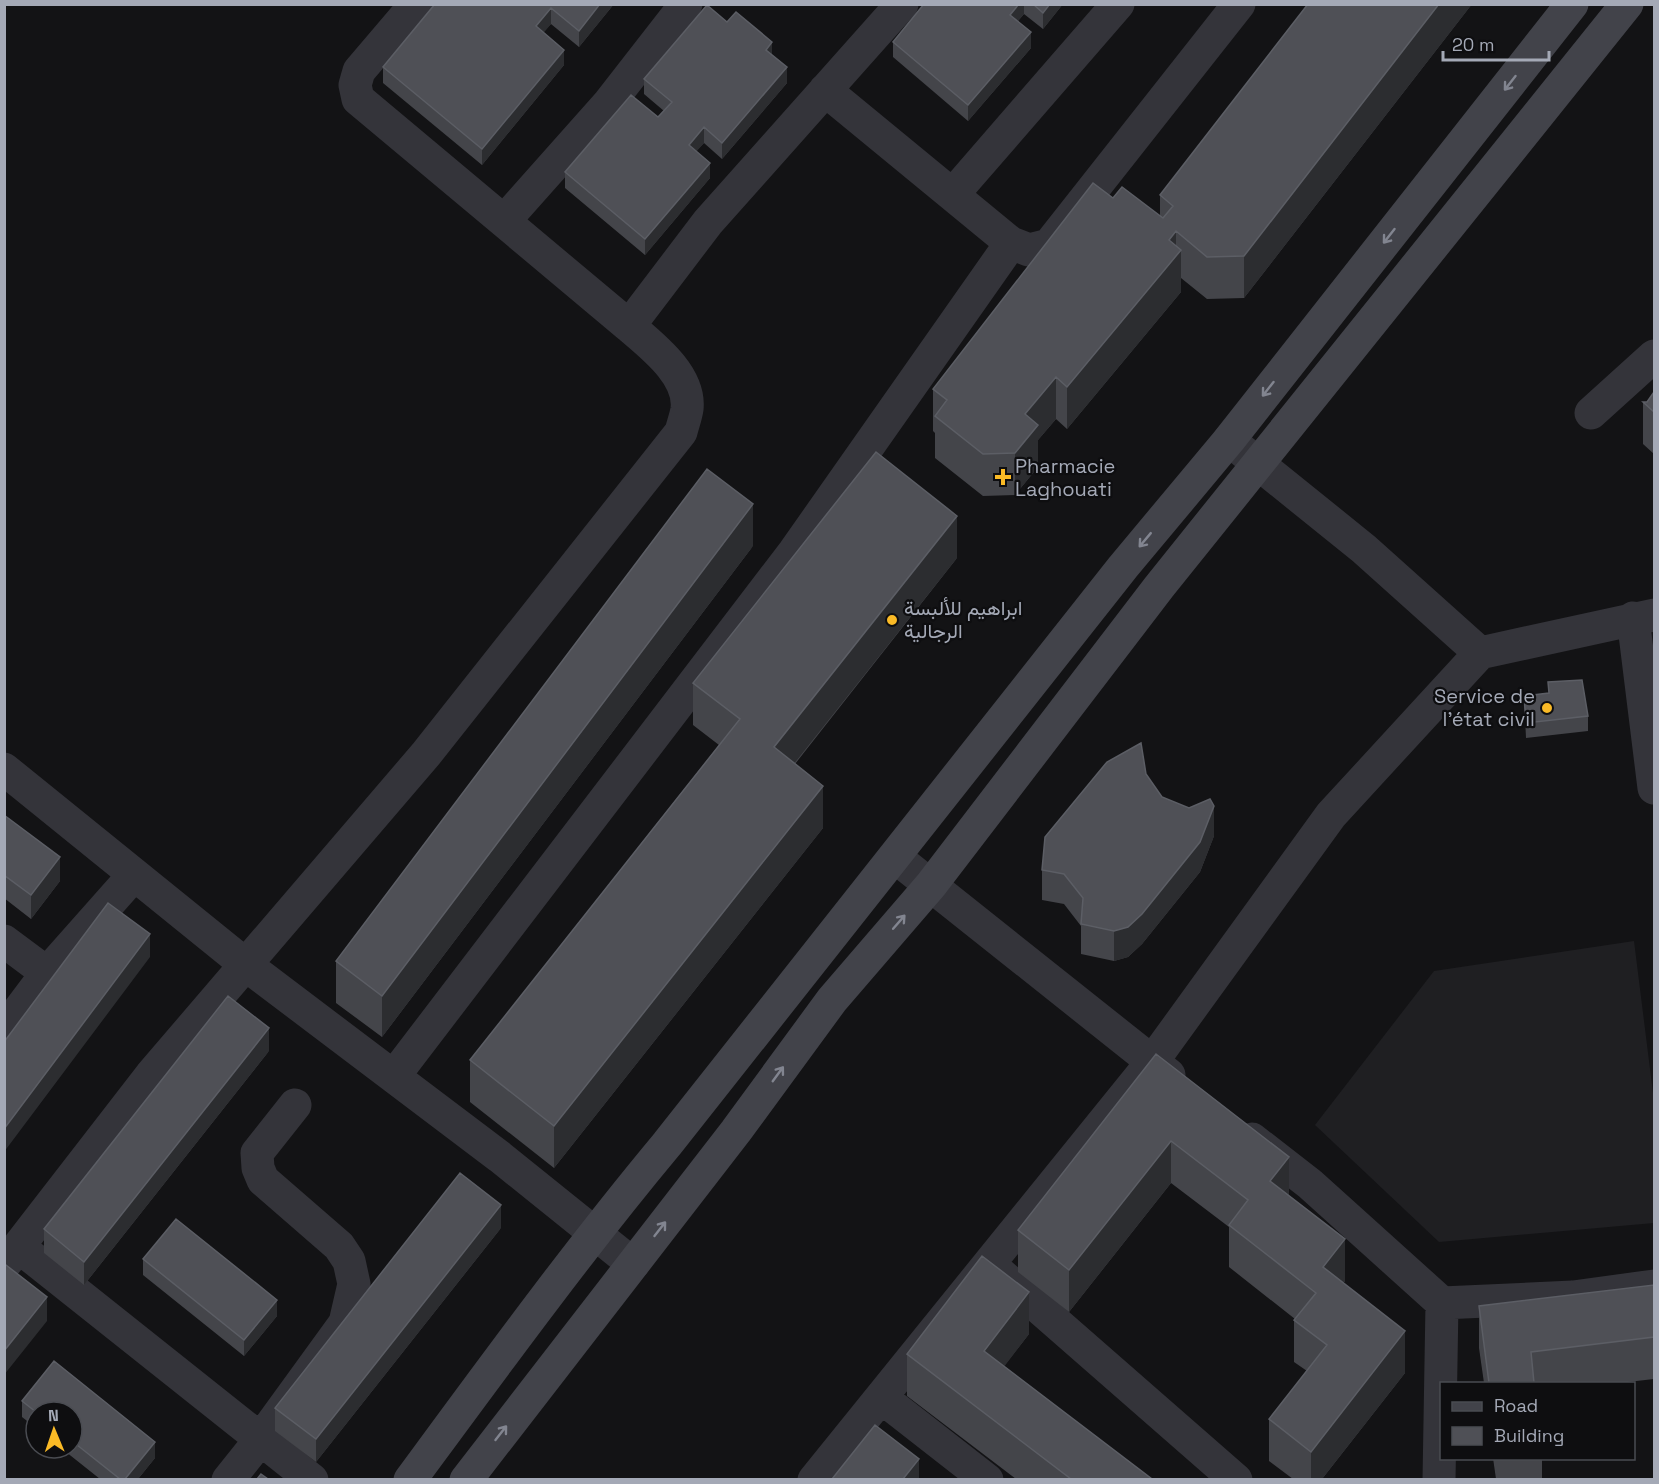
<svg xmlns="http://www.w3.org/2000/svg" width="1659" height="1484" viewBox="0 0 1659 1484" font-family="'Space Grotesk',Vazirmatn,sans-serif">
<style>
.built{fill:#1f1f22}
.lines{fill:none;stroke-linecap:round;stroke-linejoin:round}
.street{stroke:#34343a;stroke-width:33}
.secondary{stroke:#42434a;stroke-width:33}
.wall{fill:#44454a}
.shaded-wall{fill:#2c2d30}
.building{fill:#4f5056;stroke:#5c5e65;stroke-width:1.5}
.oneway{stroke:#828590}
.poi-dot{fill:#faba26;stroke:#0e0e10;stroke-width:2}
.labels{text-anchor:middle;stroke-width:4.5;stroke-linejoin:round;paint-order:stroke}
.poi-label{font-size:20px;fill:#a4a9b6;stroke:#0e0e10;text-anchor:start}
</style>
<rect width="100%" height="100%" fill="#131315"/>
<path class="built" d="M1634,941L1654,1101V1223L1439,1242L1315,1125L1434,971Z"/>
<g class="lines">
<path class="street" d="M416,4L359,71L355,85L358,99L629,326L708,222L902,4
M825,90L1011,243L1029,250L1049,245L1239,4
M954,193L1118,4
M505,220L609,103L686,4
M1591,413L1654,356
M1229,440L1364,549L1480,653L1654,615
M1633,618L1654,788
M4,769L246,965L500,1157L633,1264
M895,857L1169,1075
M4,941L47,973
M4,1030L47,973L133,876
M394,1076L794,552L1011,243
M1252,1139L1310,1184L1442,1303L1573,1297L1654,1286
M19,1247L312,1480
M4,1265L151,1075L426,754L681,432C683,424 686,416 687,409C691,375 651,345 629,326
M996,1270L1236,1480
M882,1398L987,1480
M228,1480L260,1440L345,1323L354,1284L349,1261L339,1246L263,1180L258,1168L257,1153L295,1105
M814,1480L1152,1062L1331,815L1480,653
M1439,1480L1442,1303"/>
<path class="secondary" d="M410,1480C494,1366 577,1252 667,1144L1123,567L1229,440L1572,4
M466,1480L736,1131L832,1000L931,885L1159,587L1627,4"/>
</g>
<path class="wall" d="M435,4H614L579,47L551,24L543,32L564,65L482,165L383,83V67Z
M924,4H1063L1043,29L1024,14L1018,21L1031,48L968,121L893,57V42Z
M1308,4H1472L1244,298L1207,299L1181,278V292L1067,429L1056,419L1038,440V467L1015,495L983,496L935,458V433L933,431V389L1113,198L1160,216V195Z
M727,22L772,55L787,83L722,159L704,143L696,151L710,178L645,255L565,188V172L658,117L664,111L644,94V79Z
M1654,392V454L1643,444V402H1647Z
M753,546L382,1037L336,1003V961Z
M957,558L795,764L823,828L554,1168L470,1102V1060L719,745L693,725V683Z
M1524,696L1588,716V731L1526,738Z
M1146,774L1162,797L1214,836L1200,872L1142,944L1128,957L1114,961L1081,954V926L1064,904L1042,900V870Z
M4,815L60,881L31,919L4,898Z
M269,1051L84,1285L44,1253V1229Z
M1156,1054L1289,1196L1345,1281L1343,1283L1405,1373L1322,1479H1293L1269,1461V1419L1307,1371L1294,1362V1320L1295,1319L1229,1267V1227L1171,1183L1069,1312L1018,1272V1230Z
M501,1228L316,1462L275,1431V1408Z
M143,1259L277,1316L244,1356L143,1275Z
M1654,1285V1379L1619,1383H1484L1479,1348V1306Z
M1029,1334L1004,1366L1152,1479H1016L907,1396V1354Z
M54,1361L155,1442V1458L138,1479H100L61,1448H72V1412H36V1428L22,1417V1401Z
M1493,1458H1542V1479H1496Z"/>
<path class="shaded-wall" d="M600,4H614L579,47V31Z
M1019,4H1024V14L1010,30V15Z
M1050,4H1063L1043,29V13Z
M1439,4H1472L1244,298V256Z
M551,8V24L536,42V26Z
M1031,32V48L968,121V105Z
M772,42V58L766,50Z
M564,50V65L482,165V149Z
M787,67V83L722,159V143Z
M704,127V143L689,160V145Z
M710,163V178L645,255V239Z
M1176,231V256L1181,250V292L1067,429V387L1169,240Z
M1056,377V419L1038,440V467L1015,495V453L1025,414Z
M753,504V546L382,1037V996Z
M957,516V558L774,789V747Z
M823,786V828L554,1168V1126Z
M1214,806V836L1200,872L1142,944L1128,957L1114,961V931Z
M60,857V881L31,919V895Z
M150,934V957L4,1152V1129Z
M269,1028V1051L84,1285V1262Z
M1171,1141V1183L1069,1312V1270Z
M1289,1157V1199L1270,1181Z
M501,1205V1228L316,1462V1439Z
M1345,1239V1281L1323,1309V1267Z
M1029,1292V1334L984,1393V1351Z
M47,1297V1321L4,1375V1351Z
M277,1300V1316L244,1356V1340Z
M1405,1331V1373L1322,1479H1311V1452Z
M155,1442V1458L138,1479H125Z
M919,1459V1479H903Z"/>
<path class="building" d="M435,4H600L579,31L551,8L536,26L564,50L482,149L383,67Z
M924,4H1019L1010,15L1031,32L968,105L893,42Z
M1033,4H1050L1043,13Z
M1308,4H1439L1244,256L1207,257L1176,231L1169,240L1181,250L1067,387L1056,377L1025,414L1038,425L1015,453L983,454L935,416L947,400L933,389L1093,183L1113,198L1122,187L1163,218L1173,206L1160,195Z
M707,5L727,22L736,12L772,42L766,50L787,67L722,143L704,127L689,145L710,163L645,239L565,172L631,95L658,117L672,102L644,79Z
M1654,392V412L1643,402H1647Z
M876,452L957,516L774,747L823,786L554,1126L470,1060L740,719L693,683Z
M707,469L753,504L382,996L336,961Z
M1582,680L1588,716L1526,723L1524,696L1549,693L1548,682Z
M1141,743L1146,774L1162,797L1189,808L1210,799L1214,806L1200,842L1142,914L1128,927L1114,931L1081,924L1083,898L1064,874L1042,870L1045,837L1107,762Z
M4,815L60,857L31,895L4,875Z
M108,903L150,934L4,1129V1042Z
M228,996L269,1028L84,1262L44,1229Z
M1156,1054L1289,1157L1270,1181L1345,1239L1323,1267L1405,1331L1311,1452L1269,1419L1327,1345L1294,1320L1316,1293L1229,1225L1248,1200L1171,1141L1069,1270L1018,1230Z
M460,1173L501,1205L316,1439L275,1408Z
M176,1219L277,1300L244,1340L143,1259Z
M982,1256L1029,1292L984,1351L1152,1479H1071L907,1354Z
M6,1265L47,1297L4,1351V1267Z
M1654,1285V1337L1531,1352L1534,1383H1489L1479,1306Z
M54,1361L155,1442L125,1479H120L72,1441V1412H36L22,1401Z
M875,1425L919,1459L903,1479H832Z
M261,1474L268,1479H257Z"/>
<defs><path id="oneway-shaft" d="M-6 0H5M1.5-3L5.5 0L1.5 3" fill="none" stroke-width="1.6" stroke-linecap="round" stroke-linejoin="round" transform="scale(1.5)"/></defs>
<g class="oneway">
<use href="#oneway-shaft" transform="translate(1510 83) rotate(128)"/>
<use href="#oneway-shaft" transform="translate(1389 236) rotate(128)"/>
<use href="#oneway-shaft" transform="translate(1268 389) rotate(128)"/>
<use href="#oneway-shaft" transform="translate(1145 540) rotate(130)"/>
<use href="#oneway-shaft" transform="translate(899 922) rotate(-49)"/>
<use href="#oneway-shaft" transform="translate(778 1074) rotate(-54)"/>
<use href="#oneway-shaft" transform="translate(660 1229) rotate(-52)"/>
<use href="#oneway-shaft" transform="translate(501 1433) rotate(-52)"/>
</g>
<g class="poi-dot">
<path d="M1000 468h6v6h6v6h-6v6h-6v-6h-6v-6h6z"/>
<circle cx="892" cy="620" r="6"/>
<circle cx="1547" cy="708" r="6"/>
</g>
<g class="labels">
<g class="poi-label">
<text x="1015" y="473">Pharmacie<tspan x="1015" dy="23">Laghouati</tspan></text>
<text x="904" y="615">ابراهيم للألبسة<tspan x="904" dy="23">الرجالية</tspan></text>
<text x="1535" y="703" text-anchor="end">Service de<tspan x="1535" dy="23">l'état civil</tspan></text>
</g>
</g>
<rect width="1659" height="1484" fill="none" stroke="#a4a9b6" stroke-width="12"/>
<rect x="1440" y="1382" width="195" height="78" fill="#0e0e10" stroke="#4a4c52" stroke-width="1.5"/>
<rect x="1452" y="1402" width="30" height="9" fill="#42434a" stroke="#4a4c52" stroke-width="1.5"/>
<text x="1494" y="1412" font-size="18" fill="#a4a9b6">Road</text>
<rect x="1452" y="1427" width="30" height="18" fill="#4f5056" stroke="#4a4c52" stroke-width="1.5"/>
<text x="1494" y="1442" font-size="18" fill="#a4a9b6">Building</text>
<g transform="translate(54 1430) rotate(358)"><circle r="28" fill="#0e0e10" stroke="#4a4c52" stroke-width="1.5"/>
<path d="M0-4.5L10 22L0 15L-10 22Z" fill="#faba26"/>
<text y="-9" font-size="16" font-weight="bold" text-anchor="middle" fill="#a4a9b6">N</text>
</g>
<path d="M1443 51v9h106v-9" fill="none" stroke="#a4a9b6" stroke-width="3"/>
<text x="1452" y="51" font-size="18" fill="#a4a9b6" stroke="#0e0e10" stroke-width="4.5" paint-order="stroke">20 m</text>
</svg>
